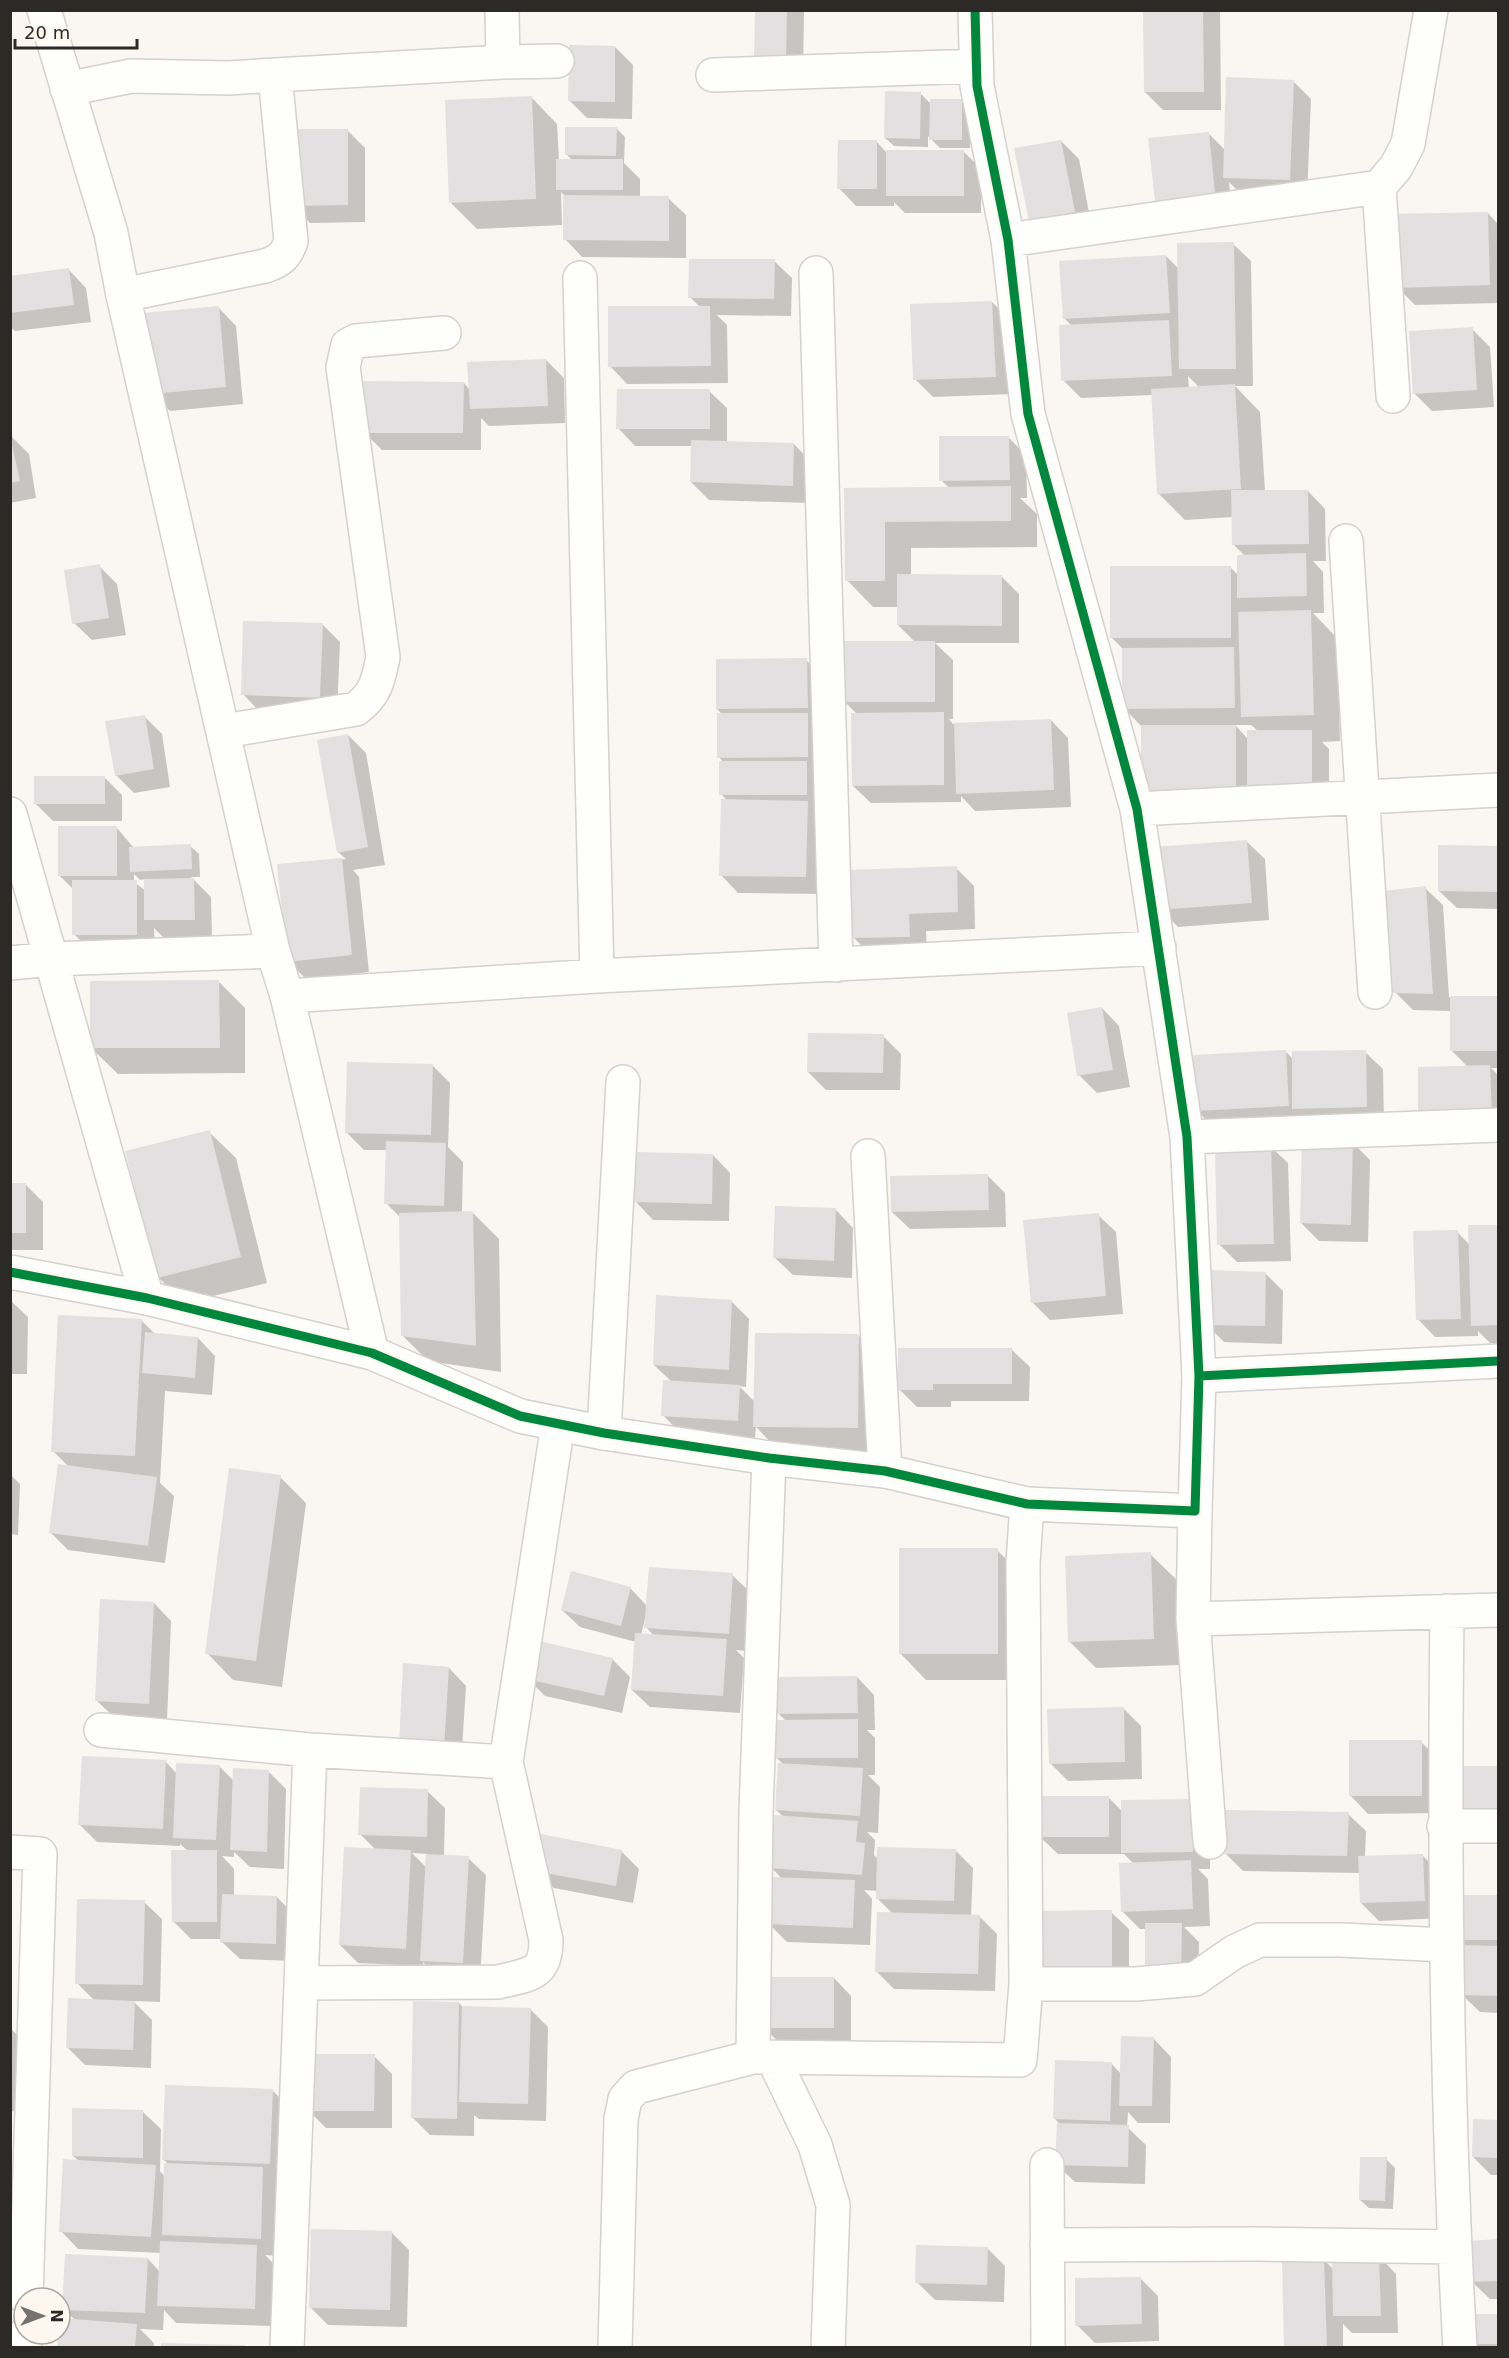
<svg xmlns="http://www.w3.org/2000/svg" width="1509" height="2358" viewBox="0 0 1509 2358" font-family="'DejaVu Sans',sans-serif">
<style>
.shadow{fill:#0003;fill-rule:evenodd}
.building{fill:#e2e0e0}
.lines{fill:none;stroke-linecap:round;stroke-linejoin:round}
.minor-casing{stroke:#d4d1ce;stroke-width:36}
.tertiary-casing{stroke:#d4d1ce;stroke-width:36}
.minor{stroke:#fefefd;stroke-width:33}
.tertiary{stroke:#fefefd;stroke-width:33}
.cycleway-casing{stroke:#fdf7ef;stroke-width:13}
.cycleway{stroke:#00873e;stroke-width:9}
</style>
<rect width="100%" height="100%" fill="#faf6f2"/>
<path class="shadow" d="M756,10H804L803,77H773Z
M1145,10H1220L1221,110H1163L1145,92Z
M615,47L633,65L632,119L587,118L569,100Z
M1293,81L1311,99L1307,197L1242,195L1229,182L1233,221L1175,227L1208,133L1225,150Z
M920,93L932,105L961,101L970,109V148H940L928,136V147L894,146L885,138Z
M531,97L557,124L559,160H572L566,154L616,128L625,137L624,163L640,179V197L668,198L686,215V258L582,257L565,239V196L561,192L562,225L477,229L451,203Z
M347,130L365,148V222L310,223L292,205Z
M1061,141L1079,159L1092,229L1030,220Z
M877,142L886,152H964L981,169V213H905L894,202V206H856L839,188Z
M1488,213L1498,224V303L1415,305L1397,287Z
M1233,244L1251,261L1253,386H1235L1260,412L1265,491H1308L1325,509L1326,561H1313L1323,572L1324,613H1313L1337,638L1340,741L1322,742L1329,749V810L1253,816L1141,726L1124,708L1123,649L1111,637L1231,568L1239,576L1245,556L1234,545L1233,517L1185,520L1159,494L1153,395L1081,398L1063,380L1072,326L1064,318L1166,256L1179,269ZM1188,376L1199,387L1189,388ZM1235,725H1251L1258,731L1248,739Z
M774,261L792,278L791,316L717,315L727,325L728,383L627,384L610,366L700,307L690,297Z
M69,270L86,288L91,322L15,331L10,327V277Z
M992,302L1010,320L1013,394L933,397L915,379Z
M219,308L236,326L243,404L170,411L152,393Z
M1472,329L1490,347L1494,407L1432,411L1414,393Z
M546,360L564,378L565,423L489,426L481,418V450H382L364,432L464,383L470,390Z
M709,391L727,408V442L794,444L811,462L810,503L709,500L691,482L692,446H635L618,428Z
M11,436L29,454L36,498L10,503Z
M1008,437L1026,455L1027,498H1020L1037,514V547L911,548V576H1001L1019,594V643H935L953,660V719H949L953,724L1051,720L1068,738L1071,807L975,811L961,796V802L871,803L853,786L858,715L845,702L915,642L898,625V607H873L847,580L846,489L949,488L941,480Z
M99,566L117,584L126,635L92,640L74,623Z
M322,624L340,642L337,715L260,712L243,694Z
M806,660L824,678L823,894L738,893L721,875L728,801L721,794L724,763L719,757L723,715L717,709Z
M144,716L162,734L170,787L134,793L116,775Z
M348,735L366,753L385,865L353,870L359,877L369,972L306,979L288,961L279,866L346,859L338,852Z
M104,777L122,795V821H53L35,803Z
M117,828L134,848L190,846L199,854L200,877H191L211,897L212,937H163L154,928L155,952H92L74,934L73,889L60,876ZM134,874L140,880L146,879V891L134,882Z
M1247,842L1265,859L1269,920L1178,927L1160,909Z
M1440,846L1498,848V909L1457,908L1439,891Z
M956,868L974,886L975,929L926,931L927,954L871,955L853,937Z
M1425,888L1443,905L1449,997L1498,998V1068H1491L1498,1075V1133L1468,1067L1451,1050V1011L1413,1010L1395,992Z
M218,981L245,1008V1073L118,1074L91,1048Z
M1102,1008L1119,1026L1130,1087L1097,1093L1079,1075Z
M883,1036L901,1054L900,1090H826L808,1072Z
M1285,1051L1293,1059L1365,1052L1383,1069L1384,1124L1215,1128L1197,1111Z
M432,1065L450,1083L448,1147L463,1162L462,1213L472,1212L499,1239L501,1372L428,1361L402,1335L401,1218L386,1203L388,1150H364L346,1132Z
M209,1132L236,1158L267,1283L184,1303L158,1277Z
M1352,1142L1370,1160L1368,1242L1319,1241L1301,1223Z
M1270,1146L1288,1163L1291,1261L1237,1262L1219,1244Z
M713,1155L730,1173L729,1221L653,1220L636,1202Z
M988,1176L1005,1193L1006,1227L910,1229L892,1212Z
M10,1184H25L43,1202V1250H10Z
M836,1210L853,1228L852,1278L793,1275L775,1258Z
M1098,1215L1116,1232L1123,1314L1050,1320L1032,1302Z
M1498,1226V1343H1490L1478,1331V1336L1435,1337L1418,1319L1457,1232L1470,1245V1227Z
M1266,1274L1283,1291L1282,1344L1224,1342L1206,1324Z
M10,1300L28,1317L27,1374H10Z
M731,1301L749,1319L746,1387L739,1386L755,1402L859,1336L885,1362L884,1454L781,1453L756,1427L755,1438L680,1433L663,1415L672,1382L654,1365Z
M141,1320L156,1335L198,1338L215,1356L212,1395L165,1391L160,1483L174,1496L165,1563L68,1550L51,1533L69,1467L53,1451Z
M1012,1350L1030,1367L1029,1401H951V1407H917L899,1389Z
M10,1474L20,1484L18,1535L10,1534Z
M280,1477L306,1503L282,1687L233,1680L207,1653Z
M997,1550L1023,1576V1680H926L900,1653Z
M1150,1554L1177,1580L1180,1665L1096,1668L1070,1642Z
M732,1575L750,1592L746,1651L736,1650L744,1658L740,1713L650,1707L632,1690L636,1642L580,1627L562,1610L630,1588L647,1606ZM645,1619L646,1627L654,1636L641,1635Z
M154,1603L171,1621L167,1721L115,1718L97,1701Z
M612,1659L630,1677L622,1713L545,1696L527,1678Z
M449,1668L466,1686L461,1765L418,1762Z
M857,1677L874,1695L875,1730H867L875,1738V1775H868L880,1787L878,1833L867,1832L875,1840L874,1855L878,1859L955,1850L973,1868L971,1916H979L997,1934L995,1991L894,1989L877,1972L893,1914L877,1898L878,1891L864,1890L872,1899L870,1945L787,1942L769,1924L782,1879L771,1867L784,1817L776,1810L784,1765L777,1758L786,1721L779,1714Z
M1123,1708L1141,1726L1142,1779L1068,1781L1050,1763Z
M1421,1742L1439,1759V1813L1368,1814L1351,1796Z
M166,1762L177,1774L219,1766L234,1781L268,1771L286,1789L284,1869L250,1867L234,1852V1857L222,1856L234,1869V1896L277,1897L294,1915L293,1961L240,1959L222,1942V1939H191L173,1921L188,1851L180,1844V1846L97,1842L79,1824Z
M1454,1767L1498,1768V1828Z
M427,1791L445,1808L444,1856L468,1858L486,1875L480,1980L439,1978L423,1962V1966L358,1963L340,1945L376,1850L360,1834ZM412,1853L428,1854L427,1868Z
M1108,1797L1122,1811L1210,1818V1869H1198L1208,1879L1210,1926L1184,1927L1199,1942L1198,1996H1164L1147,1929H1140L1122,1911L1134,1864L1124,1854H1058L1040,1837Z
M1348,1814L1366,1831L1365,1857L1422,1855L1440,1873L1442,1918L1379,1921L1361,1903L1360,1873L1243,1871L1225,1853Z
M621,1851L639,1869L633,1903L554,1888L536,1871Z
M1459,1896H1498V2013L1480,2012L1462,1995L1467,1947L1459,1940Z
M144,1902L162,1919L160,2002L133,2001L152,2020L151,2068L85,2065L67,2047L95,2001L77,1983Z
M1111,1912L1129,1929V1992L1056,1993Z
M834,1978L851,1996V2045H782L764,2028Z
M459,2003L463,2007L530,2009L548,2027L546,2121L479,2119L474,2115V2136L430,2135L412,2117Z
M10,2028L26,2043L25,2112L10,2111Z
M1154,2039L1171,2057L1170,2123H1138L1128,2112L1127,2127L1146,2145L1145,2184L1075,2182L1057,2165L1061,2125L1055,2119L1111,2063L1121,2074Z
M374,2056L392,2074V2128H326L308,2110Z
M272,2090L298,2116L278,2256L265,2255L274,2264L272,2326L176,2323L164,2310L163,2330L140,2329L154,2343V2348H59L76,2321L64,2309L148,2259L160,2272L161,2253L78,2249L61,2231L79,2161L73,2156L143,2112L161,2129L160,2171L165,2177L169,2165L164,2160Z
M1475,2121H1498V2175H1491L1473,2157Z
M1386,2159L1395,2168L1393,2209L1369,2208L1360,2200Z
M10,2195L13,2198L12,2255H10Z
M391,2232L409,2250L407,2327L328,2325L310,2307Z
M1498,2241V2299H1490L1472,2282L1471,2242Z
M987,2248L1005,2266L1004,2302L935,2300L917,2282Z
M1379,2256L1396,2274L1398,2333H1352L1343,2324V2348H1286L1324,2260L1334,2270Z
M1140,2278L1158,2296L1159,2341L1095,2343L1077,2325Z
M1474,2315L1498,2316V2348H1477L1473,2343Z"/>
<path class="building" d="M755,10H787L786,60H754Z
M1143,10H1203L1204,92H1144Z
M569,45L615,46V102L568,101Z
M1226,77L1294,80L1290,180L1223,178Z
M885,91L921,92L920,139L884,138Z
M532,96L536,199L449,203L445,100Z
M930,99H962V140H929Z
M565,127H617L616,156L565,155Z
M291,129H348V205L291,206Z
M1209,132L1216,204L1156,210L1148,138Z
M838,140H877V189H837Z
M1061,140L1075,212L1029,221L1014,148Z
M886,150H964V196H886Z
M556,159H623V190H556Z
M563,195L669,196V241L563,240Z
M1488,212L1490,285L1395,288L1394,214Z
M1234,242L1236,369H1179L1177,243Z
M1166,255L1170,313L1063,319L1059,261Z
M689,259H775L774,299L688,298Z
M69,268L74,305L10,313V276Z
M992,301L996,377L913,380L910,304Z
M219,306L226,387L151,394L143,313Z
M608,306H710L711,366L608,367Z
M1169,320L1172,376L1061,381L1059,325Z
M1473,327L1477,390L1413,394L1409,331Z
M546,359L548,406L470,409L467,362Z
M362,381L464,382L463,433H362Z
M1235,384L1241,489L1157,494L1151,389Z
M617,389H710V429H616Z
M10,435L20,481L10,483Z
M939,436H1009L1010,480L939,481Z
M691,440L794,443L793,486L690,482Z
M1011,486V521L885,522V581H845L844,488Z
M1231,490H1308L1309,544L1232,545Z
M1306,553L1307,596L1237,598V555Z
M100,564L109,618L72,624L64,570Z
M1110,566H1231V638H1110Z
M897,574L1002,575V626L897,625Z
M1311,610L1314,715L1241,717L1238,612Z
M243,621L323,623L320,698L241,695Z
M843,641H935V702H843Z
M1234,647L1235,708L1122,709V648Z
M807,658L808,708L716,709V659Z
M944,712V785L852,786L851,713Z
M717,713H808V757L717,758Z
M145,715L154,769L115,776L105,721Z
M1051,719L1054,790L956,794L954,723Z
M1141,725H1236V799H1141Z
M1247,730H1312V793H1247Z
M348,734L368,847L337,853L317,740Z
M719,761H807V795H719Z
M34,776H105V804H34Z
M721,799L808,801L806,877L719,876Z
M58,826H117V876H58Z
M1247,840L1252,903L1158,910L1154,847Z
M191,844L192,869L130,872L129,847Z
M1438,845L1498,846V892L1438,891Z
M342,858L352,955L287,962L277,864Z
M957,866L958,912L909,914L910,937L852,938L849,870Z
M194,878L195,920H144V879Z
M72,880H137V935H72Z
M1426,886L1433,994L1393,993L1383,891Z
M219,980L220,1048H90V981Z
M1450,996H1498V1051H1450Z
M1102,1007L1113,1070L1077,1076L1067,1013Z
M808,1033L884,1034L883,1073L807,1072Z
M1286,1050L1289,1106L1196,1111L1193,1055Z
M1366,1050L1367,1107L1292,1109V1051Z
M347,1062L433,1064L431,1135L345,1133Z
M1490,1065L1492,1115L1418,1117V1067Z
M210,1130L241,1257L157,1278L125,1151Z
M1302,1140L1353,1141L1351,1225L1300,1223Z
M386,1141L446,1143L444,1206L384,1204Z
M1271,1144L1274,1244L1217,1245L1215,1146Z
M636,1152L713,1154L712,1204L634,1202Z
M988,1174L989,1210L891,1212L890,1176Z
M10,1183H26V1233H10Z
M775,1206L836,1208L834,1261L773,1258Z
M473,1211L476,1346L401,1336L399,1213Z
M1099,1213L1106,1296L1031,1303L1023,1220Z
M1468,1225H1498V1325L1471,1326Z
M1458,1230L1461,1319L1416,1320L1413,1231Z
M1206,1270L1266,1272L1265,1326L1205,1325Z
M656,1295L732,1300L729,1370L653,1365Z
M58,1315L142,1319L135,1456L51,1452Z
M145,1332L198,1337L195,1378L142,1373Z
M755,1333L859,1334L858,1428L753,1427Z
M898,1348H1012V1384H933V1390H898Z
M663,1380L740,1385L738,1421L661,1416Z
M58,1464L157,1477L148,1546L49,1533Z
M229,1468L281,1475L256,1661L205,1654Z
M899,1548H998V1654H899Z
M1151,1552L1154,1639L1068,1642L1065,1556Z
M649,1567L733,1573L729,1634L644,1628Z
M571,1571L631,1587L621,1626L561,1610Z
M100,1599L154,1602L149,1704L95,1701Z
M635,1633L727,1639L723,1696L631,1690Z
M534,1640L613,1658L604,1696L526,1679Z
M403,1663L449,1667L444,1748L399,1745Z
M857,1676L858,1713L777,1714V1677Z
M1124,1707L1125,1762L1049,1764L1047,1709Z
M858,1719V1758H775V1720Z
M1349,1740H1422V1796H1349Z
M82,1756L166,1760L163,1829L78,1825Z
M176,1763L220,1765L216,1840L173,1838Z
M778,1763L863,1768L860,1816L775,1810Z
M1453,1766H1498V1811L1452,1810Z
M233,1768L269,1770L267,1852L230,1850Z
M360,1787L428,1789L427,1837L358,1835Z
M1039,1796H1109V1837H1039Z
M1193,1799V1852L1121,1853V1800Z
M1225,1810L1349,1812L1347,1856L1223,1854Z
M773,1815L858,1821L856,1842L865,1843L862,1875L769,1868Z
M525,1831L622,1850L616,1886L534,1871Z
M344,1847L411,1850L406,1949L339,1945Z
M877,1847L956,1849L954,1901L876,1899Z
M171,1850H217V1922H172Z
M426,1854L469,1856L463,1963L420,1961Z
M1423,1854L1425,1901L1360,1903L1358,1856Z
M1191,1860L1193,1909L1121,1912L1119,1863Z
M769,1877L855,1880L853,1928L767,1924Z
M222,1894L277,1896L276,1944L220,1942Z
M1458,1895H1498V1940H1458Z
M77,1899L145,1900L143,1985L75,1984Z
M1112,1910V1975L1037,1976V1911Z
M877,1912L980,1915L978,1974L875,1972Z
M1145,1923H1182L1181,1979H1145Z
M1462,1945L1498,1946V1996L1460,1995Z
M763,1977H834V2028H763Z
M68,1998L135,2001L133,2050L66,2048Z
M413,2001L459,2002L457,2119L411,2118Z
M462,2006L531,2008L528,2104L459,2102Z
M1121,2036L1154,2037L1152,2106H1119Z
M307,2054H375L374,2111H307Z
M1055,2060L1112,2062L1110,2121L1053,2119Z
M165,2085L273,2089L270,2164L162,2160Z
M72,2108L143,2110V2158L72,2156Z
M1473,2119L1498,2120V2158L1472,2157Z
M1057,2123L1129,2125L1128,2167L1055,2165Z
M1360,2157H1387L1385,2201L1359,2200Z
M63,2159L156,2165L151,2237L59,2232Z
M164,2163L263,2167L261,2239L162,2235Z
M311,2229L392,2231L390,2310L309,2308Z
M1498,2239V2281L1470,2282L1469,2241Z
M160,2241L257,2245L255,2309L157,2306Z
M916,2245L988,2247L987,2285L915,2283Z
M65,2254L148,2258L145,2313L62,2310Z
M1379,2255L1381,2316H1333L1332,2256Z
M1324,2259L1327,2348H1284L1282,2260Z
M1141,2277L1142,2324L1075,2326V2278Z
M1472,2314H1498V2344H1472Z
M60,2318L137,2324L135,2348H57Z
M161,2343L245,2345L244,2348H161Z"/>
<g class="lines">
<g class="minor-casing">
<path id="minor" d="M44,10L111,233L123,295L273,951L287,996L372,1353
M502,10L503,62L557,61
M975,10L977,86L1008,240L1028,414L1137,809L1187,1137L1199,1376
M713,75L976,66
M67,89L131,76L228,78L275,75
M1379,187L1393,396
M1008,240L1379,187L1396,167L1408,144L1431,10
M816,273L836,965
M580,278L597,976
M123,295L265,266C280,261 286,256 291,241L275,75L503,62
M1346,541L1375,992
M224,731L356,709C376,694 378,681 383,657L343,367L348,345L356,341L444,333
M1137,809L1498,790
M10,814L147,1298
M10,963L52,959L273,951
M287,996L597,976L1159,948
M1187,1137L1498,1125
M868,1156L885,1471
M604,1433L623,1082
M1195,1511L1193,1619L1210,1842
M1447,1611C1444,1857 1446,2103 1460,2348
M1193,1619L1498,1610
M101,1730L310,1750L506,1762
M1444,1826H1498
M10,1852L40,1854L26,2298
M301,1983L498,1982C529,1974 546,1976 546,1940L506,1762L558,1424
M1026,1984H1136L1195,1979L1234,1952L1260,1940H1341L1447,1945
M753,2057L756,1811L769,1458
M773,2058L815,2145L833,2205L828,2348
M1047,2165L1048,2348
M1047,2245L1257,2244L1454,2247
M24,2348L25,2334
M287,2348L310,1750
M615,2348L621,2119L625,2099L636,2087L753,2057L1020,2060L1026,1984L1023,1563L1027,1504"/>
</g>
<g class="tertiary-casing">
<path id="tertiary" d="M10,1272L147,1298L372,1353L520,1416L604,1433L769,1458L885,1471L1027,1504L1195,1511L1199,1376L1498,1361"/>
</g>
<use href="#minor" class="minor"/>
<use href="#tertiary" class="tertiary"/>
<g class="cycleway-casing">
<path id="cycleway" d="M975,10L977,86L1008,240L1028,414L1137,809L1187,1137L1199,1376
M10,1272L147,1298L372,1353L520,1416L604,1433L769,1458L885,1471L1027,1504L1195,1511L1199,1376L1498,1361"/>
</g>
<use href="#cycleway" class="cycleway"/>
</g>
<rect width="1509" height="2358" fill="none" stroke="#2c2a27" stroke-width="24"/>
<g transform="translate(42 2316) rotate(90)"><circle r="28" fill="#fdf7ef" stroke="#a9a59f" stroke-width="1.5"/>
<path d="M0-4.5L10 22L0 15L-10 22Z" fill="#74716e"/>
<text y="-9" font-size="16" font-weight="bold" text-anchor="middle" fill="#2c2a27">N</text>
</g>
<path d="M15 39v9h122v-9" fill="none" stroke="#2c2a27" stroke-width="3"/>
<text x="24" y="39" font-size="18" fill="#2c2a27" stroke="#fdf7ef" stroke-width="4.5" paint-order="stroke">20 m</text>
</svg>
